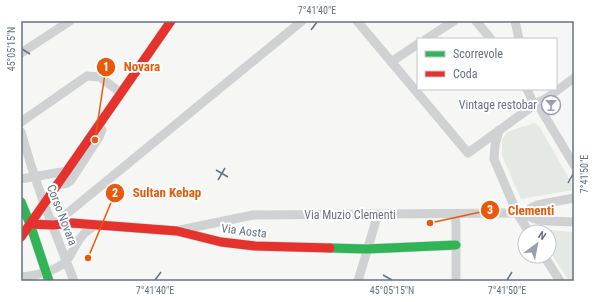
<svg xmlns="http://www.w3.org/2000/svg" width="595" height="302" viewBox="0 0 595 302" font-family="'Roboto Condensed',sans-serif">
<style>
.green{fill:#e5e9e3}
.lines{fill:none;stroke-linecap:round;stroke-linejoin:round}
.fast-casing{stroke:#d1d3d5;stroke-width:10}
.jam-casing{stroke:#d1d3d5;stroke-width:10}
.street{stroke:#d0d1d2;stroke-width:9}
.fast{stroke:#30b455;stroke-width:9}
.jam{stroke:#e5322d;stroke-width:9}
.ticks{fill:none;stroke:#657287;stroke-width:1.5}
.labels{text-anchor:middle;stroke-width:4;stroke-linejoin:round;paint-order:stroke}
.poi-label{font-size:12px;fill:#657287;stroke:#fff;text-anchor:end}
.street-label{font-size:12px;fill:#657287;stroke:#fff}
.leader{fill:none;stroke:#e8590c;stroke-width:1.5}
.callout-dot{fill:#e8590c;stroke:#fff;stroke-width:1.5}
.mark-label{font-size:12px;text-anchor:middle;font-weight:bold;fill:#fff}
.callout-label{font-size:13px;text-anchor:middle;font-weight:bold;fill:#e8590c;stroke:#fff;stroke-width:4;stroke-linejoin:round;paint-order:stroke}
.neatline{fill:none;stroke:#657287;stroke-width:1.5}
.ticks-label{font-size:10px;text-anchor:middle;fill:#657287}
</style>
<rect width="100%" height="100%" fill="#f6f6f5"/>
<path class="green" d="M534,123L539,126L574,187V190L521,199L502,156V139L507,132Z
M535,229L574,232V281H569L549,250V232H537Z"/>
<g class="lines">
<g class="fast-casing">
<path id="fast" d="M21,202L30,224L49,281
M330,248L367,249L456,245"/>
</g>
<g class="jam-casing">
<path id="jam" d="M30,224L53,225L72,223L177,231L221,242L255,246L330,248
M21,237L171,21"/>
</g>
<path class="street" d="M357,21L468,153L534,105L547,98L574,78
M476,21L491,39
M515,21L519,39
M426,39L454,21
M21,53L70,21
M391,62L418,44
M527,89L534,105
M537,103L574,165
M21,122L87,76L100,77L121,93
M499,130L495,145L494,159L517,213L529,232
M21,132L31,165L43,201L74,281
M21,179L67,171
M58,184C64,185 67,184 71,180L99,137L102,130L98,126
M455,214L456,225V281
M525,214L531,208L537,205L574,198
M53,225L302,21
M180,230L253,215L517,213C526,214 530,218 539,220C550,222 563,221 574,222
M544,256L560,281
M21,277C34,276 58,271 67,260C74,251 77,239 86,232C89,229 93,227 96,225
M358,281L378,214"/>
<use href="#fast" class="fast"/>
<use href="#jam" class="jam"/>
</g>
<path class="ticks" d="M311,30L317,22M22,49L30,54M216,170L228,177M218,180L225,168M568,183L573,174M383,275L392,280M155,280L161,272M507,280L512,272"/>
<defs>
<g id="bar-ring" transform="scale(1)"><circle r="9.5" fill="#fff" stroke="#98a0ae" stroke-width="1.5"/><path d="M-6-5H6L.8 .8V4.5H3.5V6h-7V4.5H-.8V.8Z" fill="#98a0ae"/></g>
</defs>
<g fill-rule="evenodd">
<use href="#bar-ring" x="551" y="105"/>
</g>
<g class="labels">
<g class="poi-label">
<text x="537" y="109">Vintage restobar</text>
</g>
<g class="street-label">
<text transform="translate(62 215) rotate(69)" y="4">Corso Novara</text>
<text x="350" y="219">Via Muzio Clementi</text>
<text transform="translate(244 231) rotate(7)" y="4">Via Aosta</text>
</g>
</g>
<path class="leader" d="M95 140L106 67M88 258L115 193M430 223L490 210"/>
<g class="callout-dot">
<circle cx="95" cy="140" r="4"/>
<circle cx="88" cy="258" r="4"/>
<circle cx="430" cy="223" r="4"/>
<circle cx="106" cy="67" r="10"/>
<circle cx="115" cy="193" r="10"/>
<circle cx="490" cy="210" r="10"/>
</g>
<g class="mark-label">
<text x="106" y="71">1</text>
<text x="115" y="197">2</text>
<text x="490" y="214">3</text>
</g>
<g class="callout-label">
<text x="142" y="71">Novara</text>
<text x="167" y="197">Sultan Kebap</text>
<text x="531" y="215">Clementi</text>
</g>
<rect width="595" height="302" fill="none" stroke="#ffffff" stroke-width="44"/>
<rect x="417" y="38" width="140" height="52" fill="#ffffff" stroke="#c1c7cf"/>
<rect x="425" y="51" width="20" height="6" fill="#30b455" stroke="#c1c7cf"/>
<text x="453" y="58" font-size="12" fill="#657287">Scorrevole</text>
<rect x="425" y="71" width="20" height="6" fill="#e5322d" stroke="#c1c7cf"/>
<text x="453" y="78" font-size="12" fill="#657287">Coda</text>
<g transform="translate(537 244) rotate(32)"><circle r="19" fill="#ffffff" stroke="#c1c7cf"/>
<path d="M0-3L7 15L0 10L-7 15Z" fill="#98a0ae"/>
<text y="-6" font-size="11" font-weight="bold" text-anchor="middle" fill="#657287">N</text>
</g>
<rect x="22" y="22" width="551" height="258" class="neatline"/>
<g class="ticks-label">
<text x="317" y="14">7°41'40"E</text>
<text transform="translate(11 49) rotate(-90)" y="4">45°05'15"N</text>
<text transform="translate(584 174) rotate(-90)" y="4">7°41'50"E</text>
<text x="155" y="294">7°41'40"E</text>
<text x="392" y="294">45°05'15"N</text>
<text x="507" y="294">7°41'50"E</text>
</g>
</svg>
